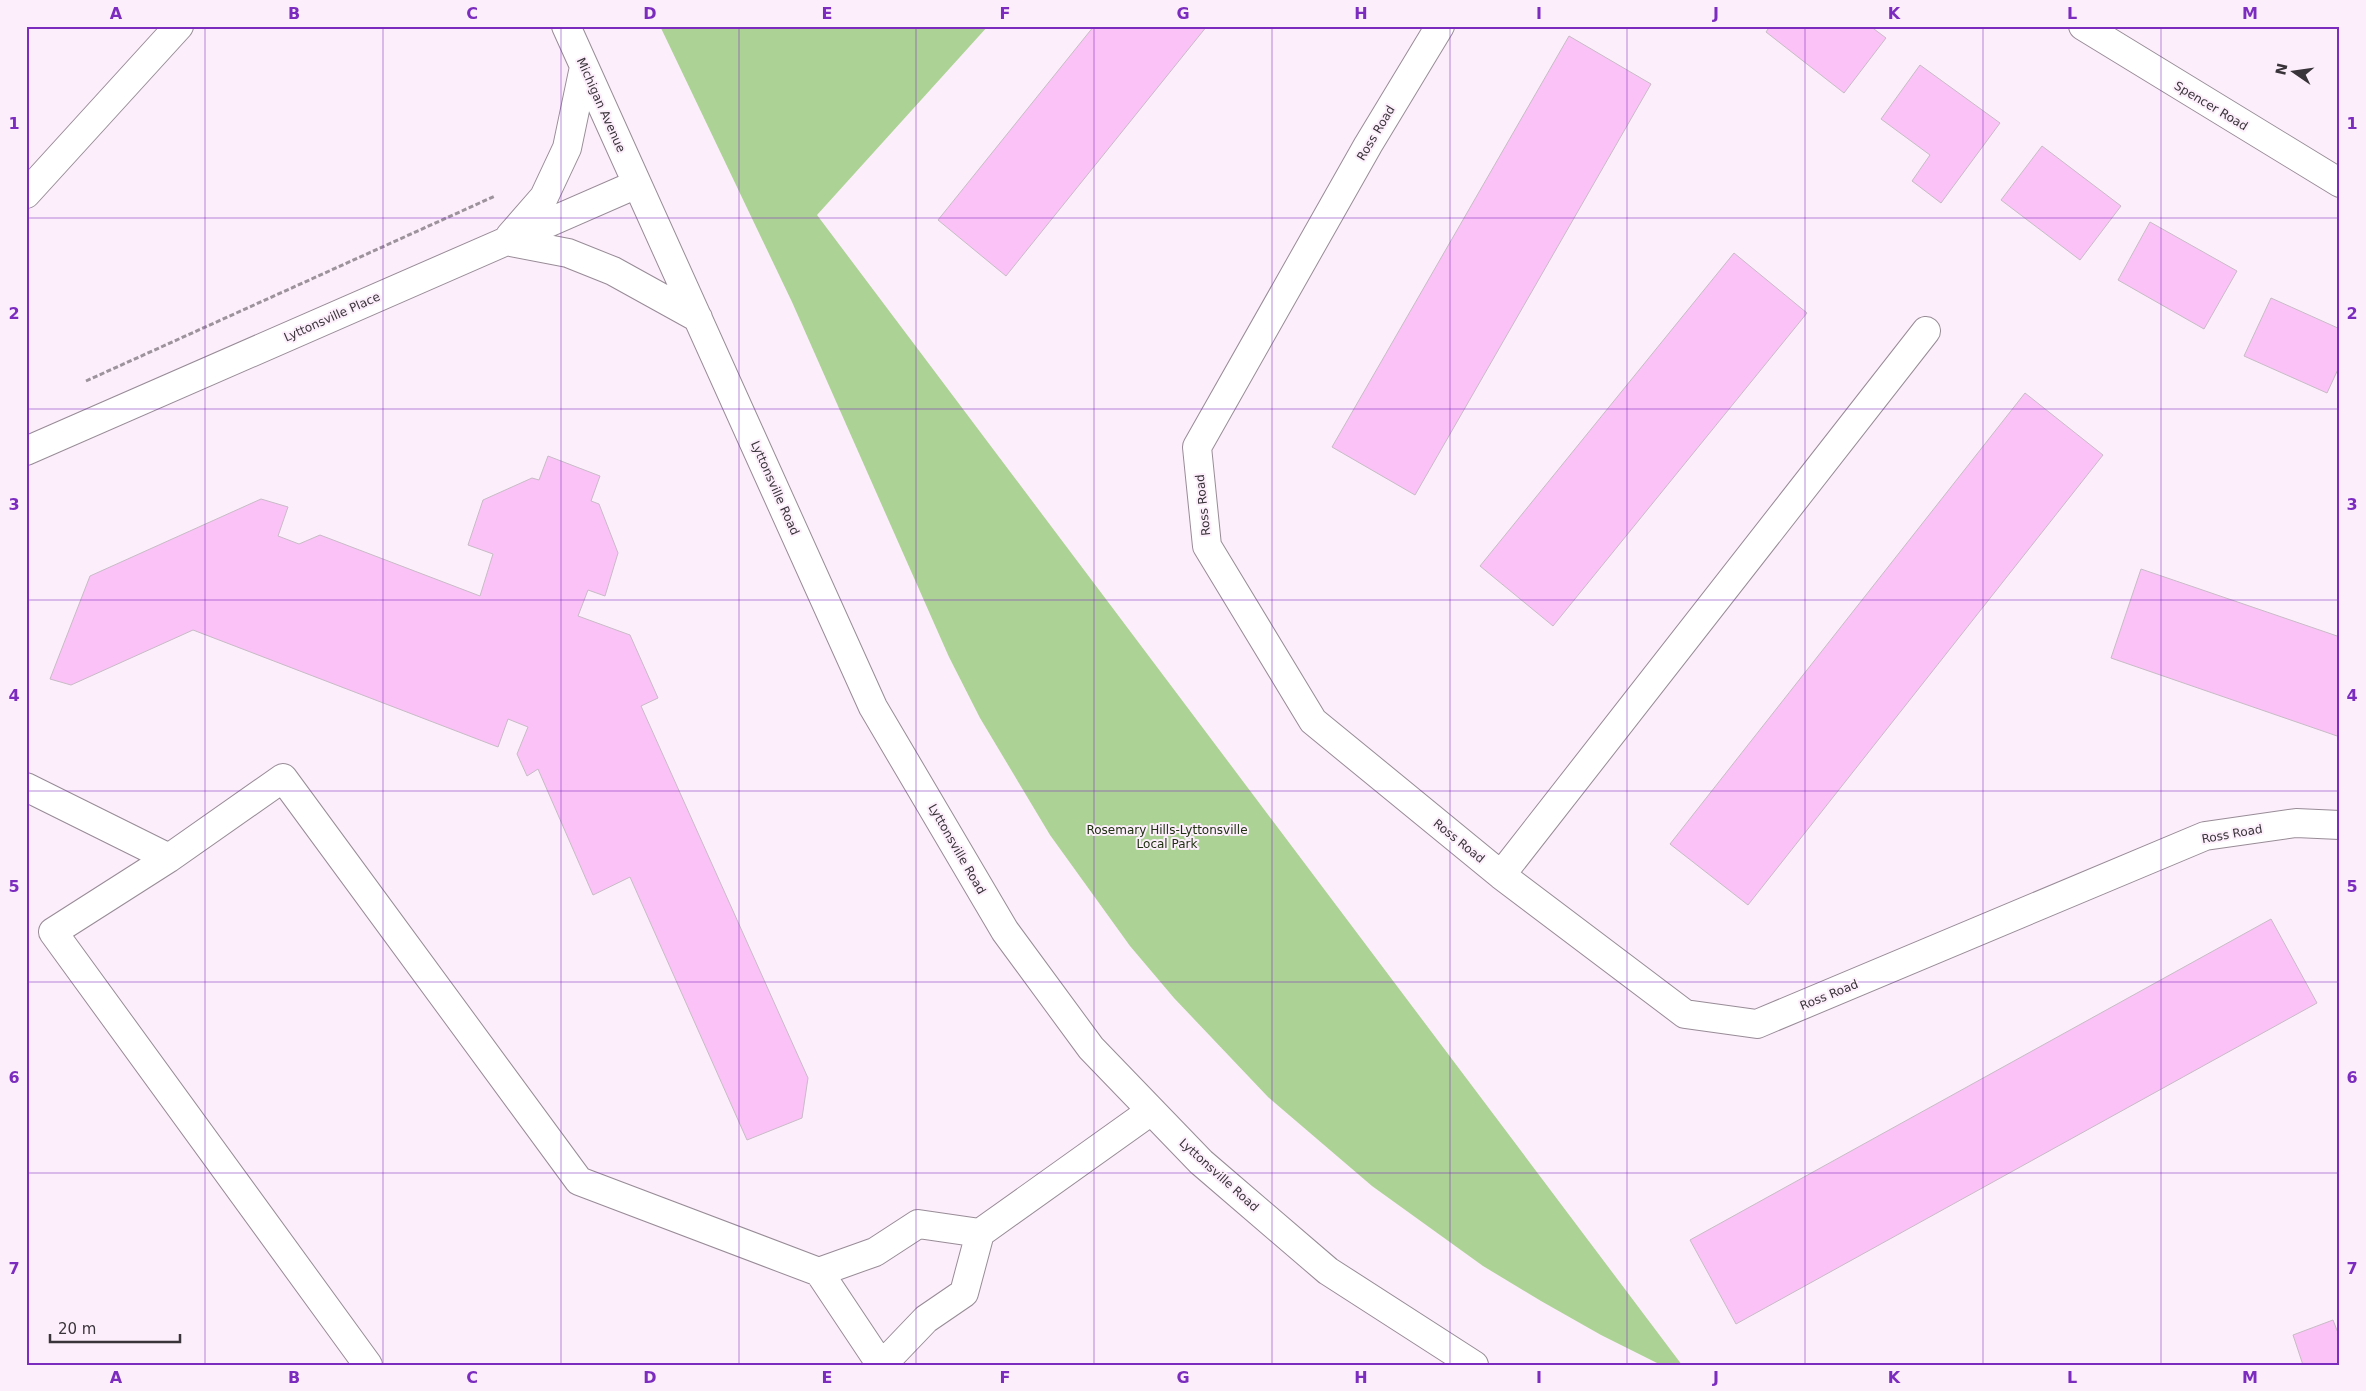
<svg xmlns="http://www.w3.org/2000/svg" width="2366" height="1391" viewBox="0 0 2366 1391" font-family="'DejaVu Sans',sans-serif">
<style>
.green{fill:#add295}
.building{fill:#fbc2f7;stroke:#c8bbc6}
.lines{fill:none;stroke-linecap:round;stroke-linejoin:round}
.minor-casing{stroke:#988c97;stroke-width:30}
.path{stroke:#9c939c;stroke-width:3;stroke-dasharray:5 2.5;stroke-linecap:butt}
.minor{stroke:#fff;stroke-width:28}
.grid{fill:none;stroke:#7b2cbf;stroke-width:1;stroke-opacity:0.55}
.labels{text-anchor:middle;stroke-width:4;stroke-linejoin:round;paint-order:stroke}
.street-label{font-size:12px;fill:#393439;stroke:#fceefb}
.park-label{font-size:12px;fill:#203212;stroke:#fceefb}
.neatline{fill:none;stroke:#7b2cbf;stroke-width:2}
.grid-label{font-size:16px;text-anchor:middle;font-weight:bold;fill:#7b2cbf}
</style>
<rect width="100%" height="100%" fill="#fceefb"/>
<path class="green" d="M660,26H988L817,215L1682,1365H1661L1601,1335L1541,1301L1483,1266L1372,1186L1268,1097L1174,998L1130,946L1050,835L980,718L949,657L792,302Z"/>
<path class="building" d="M1094,26H1207L1006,276L938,220Z
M1770,26H1870L1886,38L1844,93L1766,32Z
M1569,36L1651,84L1415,495L1332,447Z
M1920,65L2000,123L1941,203L1912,181L1930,155L1881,119Z
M2042,146L2121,206L2080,260L2001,200Z
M2150,222L2237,271L2204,329L2118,280Z
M1734,253L1807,313L1553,626L1480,566Z
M2271,298L2340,329V365L2327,393L2244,356Z
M2025,393L2103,455L1748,905L1670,844Z
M548,456L600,476L591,501L599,504L618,553L605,596L588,590L578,616L630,635L658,698L641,706L808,1078L802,1118L747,1140L630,877L593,895L538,769L527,776L517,754L528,727L508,719L498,747L193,630L71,685L50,679L90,576L261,499L288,507L278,536L299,544L320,535L480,596L493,554L468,545L483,500L532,478L539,480Z
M2141,569L2340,637V737L2111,658Z
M2271,919L2317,1003L1736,1324L1690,1240Z
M2333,1320L2340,1338V1365H2303L2293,1335Z"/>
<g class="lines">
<g class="minor-casing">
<path id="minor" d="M566,26L873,707L1005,931L1091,1048L1201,1162L1328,1271L1474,1365
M1440,26L1368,145L1197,447L1207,546L1313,721L1501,875L1685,1014L1757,1024L2205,836L2296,823L2340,825
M2083,26L2340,183
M26,194L179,26
M510,236L544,197L567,148L584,67
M506,241L568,253L613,271L698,318
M26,451L637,184
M26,787L169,858
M1501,875L1926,331
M819,1272L875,1252L918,1224L980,1233
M368,1365L53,932L169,858L283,778L579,1181L819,1272L881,1365
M882,1365L926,1319L964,1293L980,1233L1151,1111"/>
</g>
<path class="path" d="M86,381L495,196"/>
<use href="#minor" class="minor"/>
</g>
<path class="grid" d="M205,26V1365M383,26V1365M561,26V1365M739,26V1365M916,26V1365M1094,26V1365M1272,26V1365M1450,26V1365M1627,26V1365M1805,26V1365M1983,26V1365M2161,26V1365M26,218H2340M26,409H2340M26,600H2340M26,791H2340M26,982H2340M26,1173H2340"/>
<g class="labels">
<g class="street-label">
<text transform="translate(601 105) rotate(66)" y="4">Michigan Avenue</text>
<text transform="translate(2211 106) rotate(31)" y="4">Spencer Road</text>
<text transform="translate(1376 133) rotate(-59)" y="4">Ross Road</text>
<text transform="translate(332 317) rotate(-24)" y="4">Lyttonsville Place</text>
<text transform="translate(775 488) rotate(66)" y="4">Lyttonsville Road</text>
<text transform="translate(1203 505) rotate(-96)" y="4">Ross Road</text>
<text transform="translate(2232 834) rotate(-10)" y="4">Ross Road</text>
<text transform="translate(1459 841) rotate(39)" y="4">Ross Road</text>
<text transform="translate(957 849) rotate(60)" y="4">Lyttonsville Road</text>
<text transform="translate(1829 995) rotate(-22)" y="4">Ross Road</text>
<text transform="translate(1219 1175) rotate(42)" y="4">Lyttonsville Road</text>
</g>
<g class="park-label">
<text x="1167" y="834">Rosemary Hills-Lyttonsville<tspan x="1167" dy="14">Local Park</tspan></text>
</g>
</g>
<rect width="2366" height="1391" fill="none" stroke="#fceefb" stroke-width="55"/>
<g transform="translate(2294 72) rotate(283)" stroke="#fceefb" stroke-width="4" paint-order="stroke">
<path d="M0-4L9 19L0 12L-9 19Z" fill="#393439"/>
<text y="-8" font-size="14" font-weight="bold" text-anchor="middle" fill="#393439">N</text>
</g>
<path d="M50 1334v8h130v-8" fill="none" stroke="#393439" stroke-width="2.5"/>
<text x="58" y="1334" font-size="15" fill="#393439" stroke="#fceefb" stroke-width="4" paint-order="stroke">20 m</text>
<rect x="28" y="28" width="2310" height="1336" class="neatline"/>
<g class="grid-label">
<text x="116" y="19">A</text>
<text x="294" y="19">B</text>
<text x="472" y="19">C</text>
<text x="650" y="19">D</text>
<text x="827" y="19">E</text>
<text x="1005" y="19">F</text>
<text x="1183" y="19">G</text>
<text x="1361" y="19">H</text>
<text x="1539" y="19">I</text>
<text x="1716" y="19">J</text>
<text x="1894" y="19">K</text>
<text x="2072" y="19">L</text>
<text x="2250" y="19">M</text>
<text x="14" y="129">1</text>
<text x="2352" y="129">1</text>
<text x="14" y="319">2</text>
<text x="2352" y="319">2</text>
<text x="14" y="510">3</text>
<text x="2352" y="510">3</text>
<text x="14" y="701">4</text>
<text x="2352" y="701">4</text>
<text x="14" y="892">5</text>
<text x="2352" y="892">5</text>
<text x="14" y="1083">6</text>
<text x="2352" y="1083">6</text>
<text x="14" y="1274">7</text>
<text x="2352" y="1274">7</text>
<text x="116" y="1383">A</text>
<text x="294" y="1383">B</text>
<text x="472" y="1383">C</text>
<text x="650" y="1383">D</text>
<text x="827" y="1383">E</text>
<text x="1005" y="1383">F</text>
<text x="1183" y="1383">G</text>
<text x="1361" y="1383">H</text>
<text x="1539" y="1383">I</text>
<text x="1716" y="1383">J</text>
<text x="1894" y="1383">K</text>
<text x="2072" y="1383">L</text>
<text x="2250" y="1383">M</text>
</g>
</svg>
